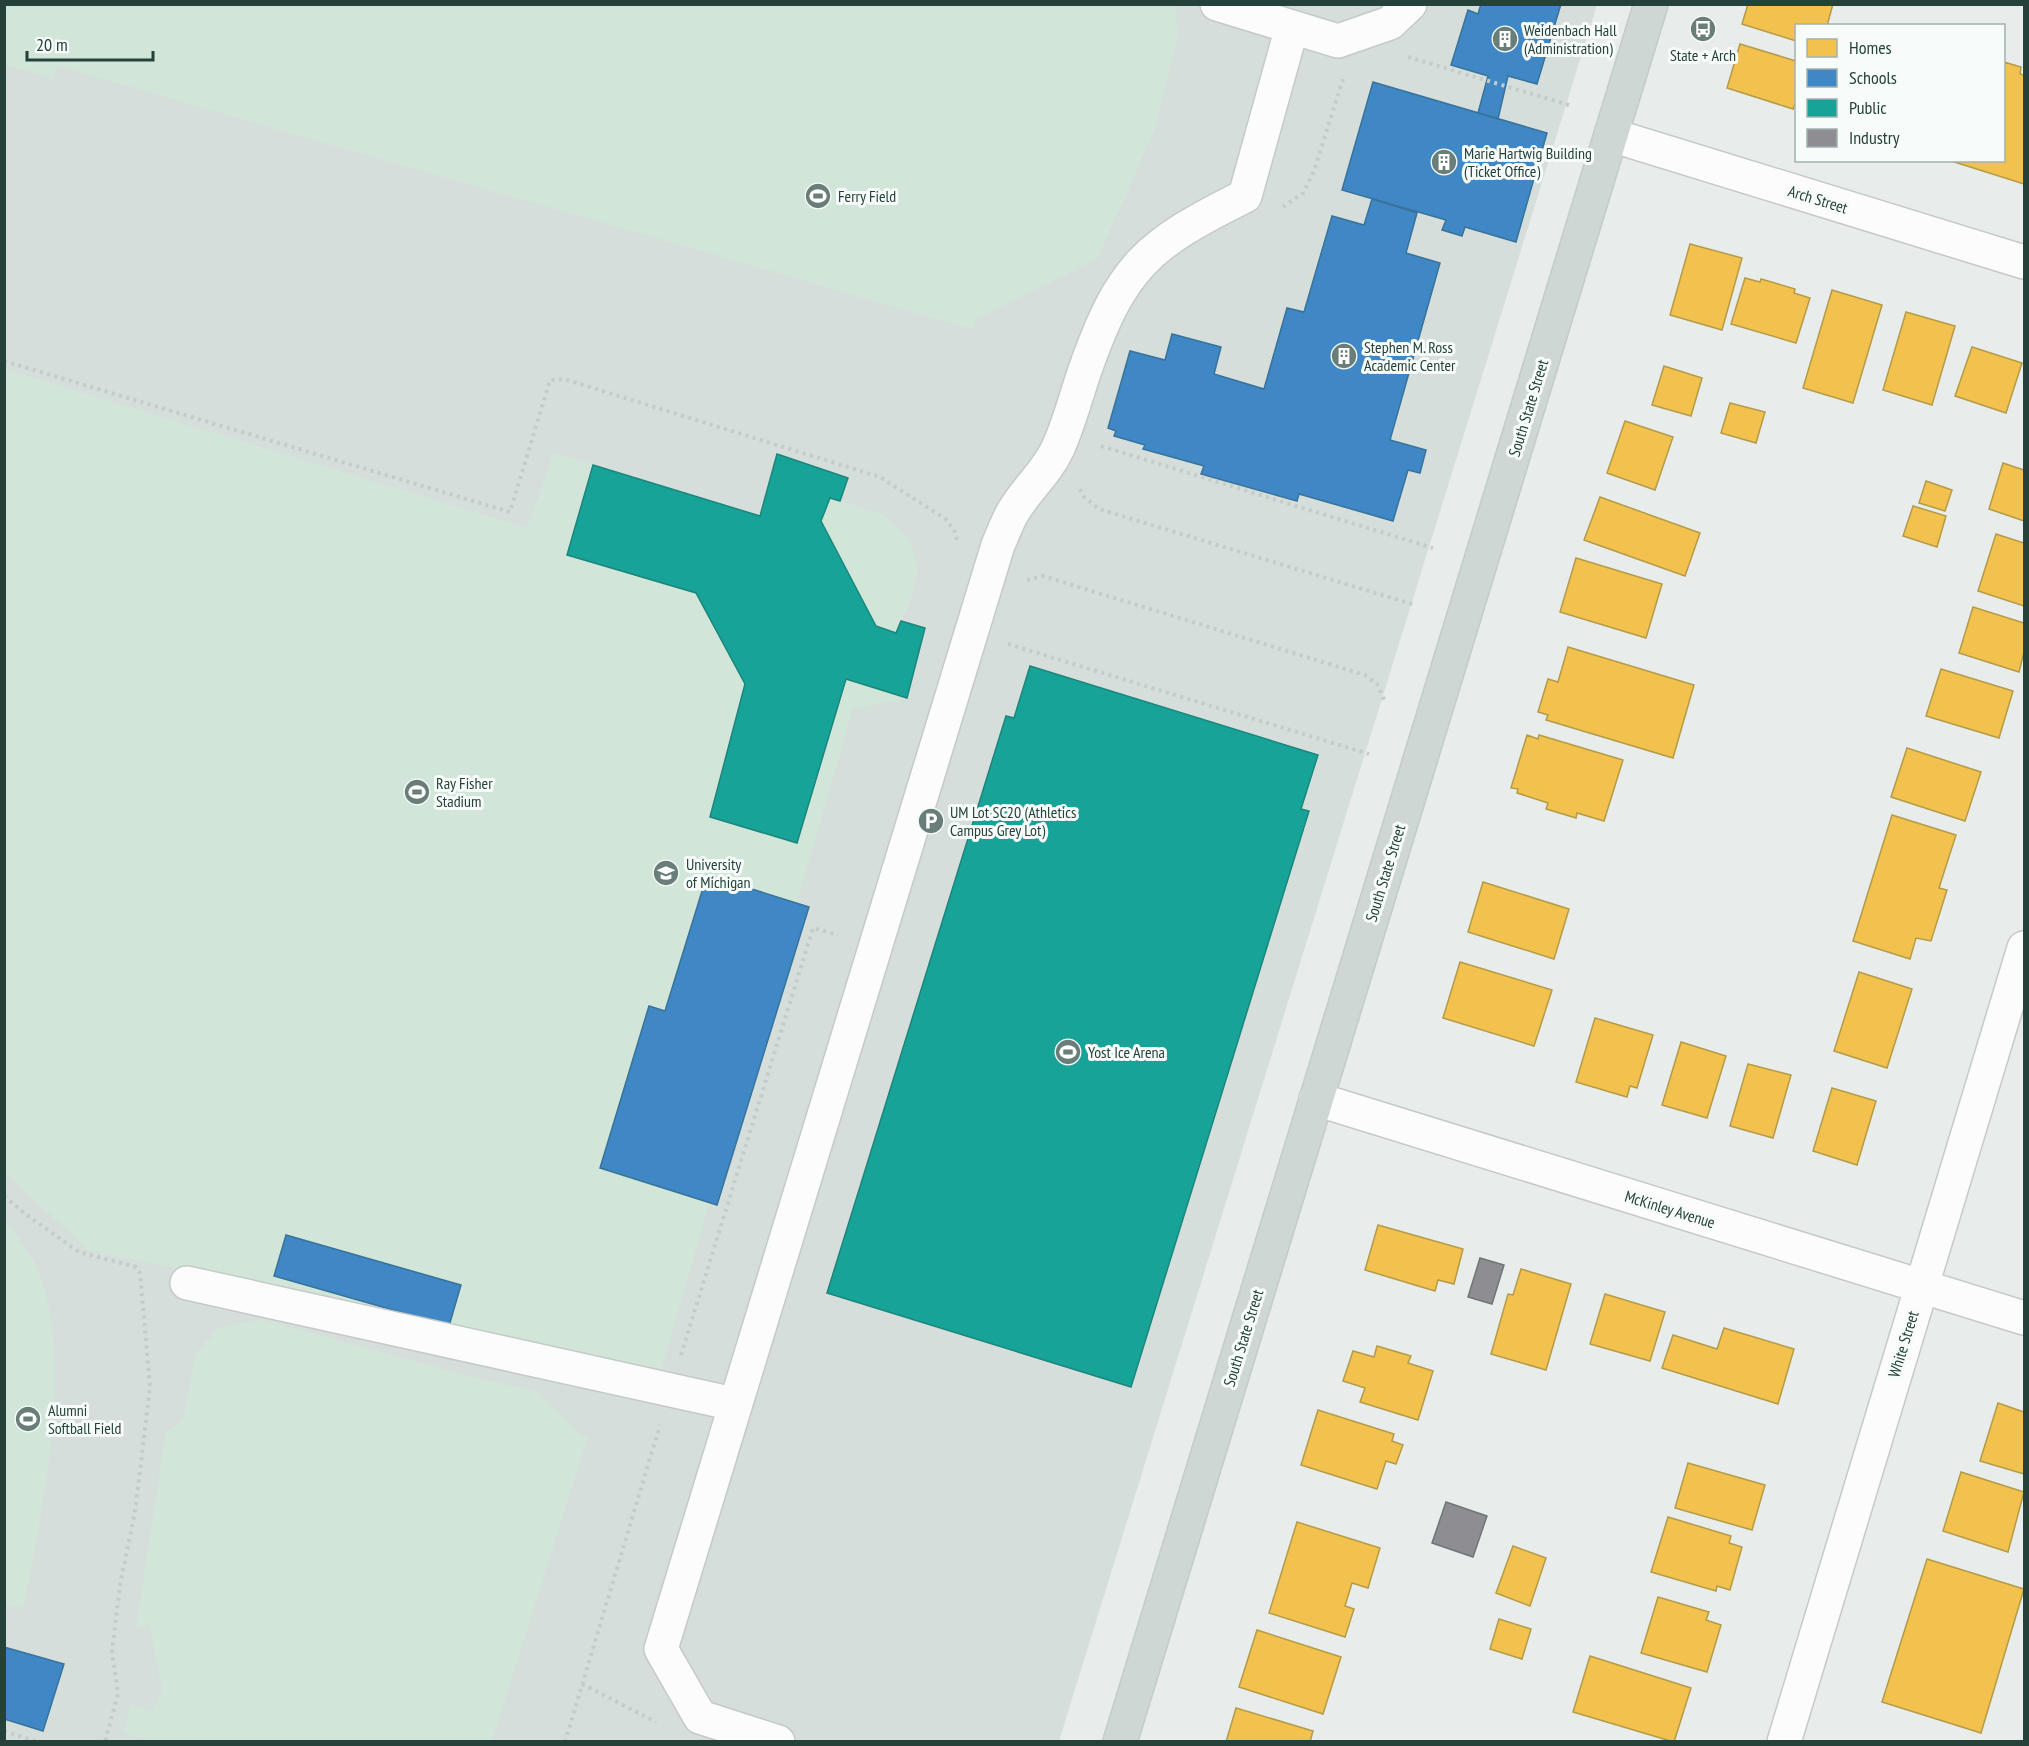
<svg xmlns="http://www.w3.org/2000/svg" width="2029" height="1746" viewBox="0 0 2029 1746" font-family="'PT Sans Narrow',sans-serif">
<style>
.built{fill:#d6dedb}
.green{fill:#d1e6d8}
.homes{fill:#f2c14e;stroke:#b49b48;stroke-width:1.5}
.schools{fill:#3f88c5;stroke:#37739b;stroke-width:1.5}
.public{fill:#17a398;stroke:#1b867c;stroke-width:1.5}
.industry{fill:#8d8d92;stroke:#6e7678;stroke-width:1.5}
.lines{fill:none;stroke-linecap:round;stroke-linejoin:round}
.minor-casing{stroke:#c5cac8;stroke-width:36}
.major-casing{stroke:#c3ccc9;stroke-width:36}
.path{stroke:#c3ccca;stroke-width:4;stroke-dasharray:3 4.5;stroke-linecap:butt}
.minor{stroke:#fcfcfc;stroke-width:33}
.major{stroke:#cfd7d5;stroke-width:33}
.labels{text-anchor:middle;stroke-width:6;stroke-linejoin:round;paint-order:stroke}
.poi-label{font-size:16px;fill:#24423a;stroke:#f7fbf9;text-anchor:start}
.street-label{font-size:16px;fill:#24423a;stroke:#f7fbf9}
</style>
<rect width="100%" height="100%" fill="#e8edeb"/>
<path class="built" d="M5,5H1597L1059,1741L5,1742Z"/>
<path class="green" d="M1175,4L1178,34L1155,128L1098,258L975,319L972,329L58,66L53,78L5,65V5Z
M4,369L527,528L554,453L760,516L777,454L848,478L840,501L883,514L910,540L918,569L910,602L901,621L925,628L907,698L853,709L661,1370L88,1250L5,1172Z
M4,1222C22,1241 37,1262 44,1287C70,1378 42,1516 23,1608L4,1605Z
M261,1319L453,1372L535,1391L587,1439L492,1741L153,1742L124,1733L131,1705L153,1711L162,1690L150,1626L136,1628L166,1432L183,1421L196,1353L219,1328Z"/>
<path class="homes" d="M1748,4H1833L1827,26H1796V41L1742,24Z
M1740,44L1796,61V102L1793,109L1727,88Z
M2004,62L2021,67L2020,74L2024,75V184L1948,160H2004Z
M1690,244L1742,258L1722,330L1670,315Z
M1745,278L1760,282L1761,279L1795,289L1794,293L1810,298L1796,343L1731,324Z
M1832,290L1882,305L1853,403L1803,388Z
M1906,312L1955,326L1932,405L1883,390Z
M1972,347L2022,363L2006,413L1955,396Z
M1664,366L1702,378L1691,416L1652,405Z
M1730,403L1765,412L1756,443L1721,433Z
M1625,421L1673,437L1655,490L1607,473Z
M2003,463L2024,470V521L1989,509Z
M1926,481L1952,490L1945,511L1919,503Z
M1600,497L1700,533L1685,576L1584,540Z
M1913,506L1946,516L1937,547L1903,536Z
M1996,534L2024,543V606L1978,591Z
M1576,558L1662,584L1646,638L1560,612Z
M1973,607L2024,623V652L2019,672L1959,653Z
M1568,647L1694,685L1673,758L1546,720L1548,715L1538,712L1548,679L1558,682Z
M1941,669L2013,691L1999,738L1926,716Z
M1527,735L1538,739L1539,735L1623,760L1604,821L1577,813L1576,818L1546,809L1548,803L1517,793L1518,789L1511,788Z
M1907,748L1981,772L1965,821L1891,797Z
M1892,815L1956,835L1939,888L1947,890L1931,941L1916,938L1910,959L1853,941Z
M1483,882L1569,909L1554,959L1468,932Z
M1460,962L1552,990L1534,1046L1443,1018Z
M1859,972L1912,989L1887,1068L1834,1051Z
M1595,1018L1653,1035L1637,1088L1630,1086L1627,1097L1576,1082Z
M1681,1042L1726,1056L1707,1118L1662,1105Z
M1748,1064L1791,1075L1773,1138L1730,1126Z
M1832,1088L1876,1101L1857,1165L1813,1151Z
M1378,1225L1463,1249L1454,1284L1438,1280L1435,1291L1365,1270Z
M1521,1269L1571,1284L1546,1370L1491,1354L1508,1294L1513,1295Z
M1605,1294L1665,1312L1650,1361L1590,1344Z
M1724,1328L1794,1349L1778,1404L1662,1368L1673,1335L1717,1349Z
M1377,1346L1411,1356L1408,1363L1433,1371L1418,1420L1360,1402L1365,1388L1343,1381L1353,1351L1374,1357Z
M1998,1403L2024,1412V1474L1980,1461Z
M1318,1410L1394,1434L1392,1441L1403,1445L1396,1464L1386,1461L1377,1489L1301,1465Z
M1688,1463L1765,1485L1752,1530L1675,1508Z
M1961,1472L2024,1492L2008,1552L1943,1531Z
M1668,1517L1731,1536L1729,1543L1742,1547L1730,1590L1717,1586L1716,1591L1651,1572Z
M1297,1522L1380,1548L1368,1588L1352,1583L1345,1606L1354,1609L1345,1637L1269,1613Z
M1513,1546L1546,1558L1530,1606L1496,1593Z
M1927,1559L2024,1589L1981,1733L1882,1702Z
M1658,1597L1709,1612L1706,1620L1721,1625L1707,1672L1641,1653Z
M1499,1619L1531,1629L1522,1659L1490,1649Z
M1257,1630L1341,1657L1323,1714L1239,1687Z
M1590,1656L1691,1688L1674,1742L1573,1712Z
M1236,1708L1313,1731L1310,1742H1226Z"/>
<path class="schools" d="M1481,4H1561L1537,84L1508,76L1498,119L1478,113L1488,76L1451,65L1468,10L1478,14Z
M1373,82L1547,133L1516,242L1465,227L1462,236L1442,230L1446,220L1342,190Z
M1372,199L1417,213L1406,253L1440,263L1390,440L1426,450L1420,473L1408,470L1393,521L1299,494L1297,501L1201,474L1204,466L1143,449L1145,445L1114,436L1116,431L1108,428L1130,351L1165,360L1172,334L1221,347L1214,374L1264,389L1287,308L1304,312L1332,216L1364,225Z
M707,875L809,907L717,1205L600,1168L649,1006L665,1011Z
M286,1235L461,1285L449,1326L274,1276Z
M4,1647L64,1664L43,1731L4,1719Z"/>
<path class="public" d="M777,454L848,478L840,501L830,498L821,521L876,626L896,633L901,621L925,628L907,698L846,679L797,843L710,817L745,684L696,593L567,555L593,465L760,516Z
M1030,666L1318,755L1301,809L1309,811L1131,1387L827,1293L1006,716L1014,718Z"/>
<path class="industry" d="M1480,1258L1504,1265L1492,1304L1468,1297Z
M1446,1502L1487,1516L1473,1557L1432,1543Z"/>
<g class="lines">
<g class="minor-casing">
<path id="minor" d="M1217,4L1338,41L1390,23L1410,4
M1611,135L2024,262
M1316,1099L2024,1318
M187,1283L734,1404
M778,1742L700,1717L661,1649L998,545C1003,534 1007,522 1013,512C1027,488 1046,474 1058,448C1069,424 1076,396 1085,370C1122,265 1147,245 1245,196L1292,27
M1784,1742L2024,948"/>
</g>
<g class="major-casing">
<path id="major" d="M1120,1742L1651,4"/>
</g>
<path class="path" d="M1408,57L1569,105
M1283,207L1303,193L1314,171L1343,79
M4,361L510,512L550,380L564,379L880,477L947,520L955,532L957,542
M1101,446L1433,548
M1080,489L1084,497L1099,509L1415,605
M1027,580L1043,576L1365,675L1377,684L1385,702
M1008,644L1369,754
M4,1196L24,1213L79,1252L136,1267L140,1273L150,1387L135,1512L120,1585L112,1651L118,1694L105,1742
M681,1355L813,928L838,935
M582,1684L656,1722
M4,1731L38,1742
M565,1742L660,1425"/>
<use href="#minor" class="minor"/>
<use href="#major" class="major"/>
</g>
<defs>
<g id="bus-disc" transform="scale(1.35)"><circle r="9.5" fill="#697e78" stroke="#f7fbf9"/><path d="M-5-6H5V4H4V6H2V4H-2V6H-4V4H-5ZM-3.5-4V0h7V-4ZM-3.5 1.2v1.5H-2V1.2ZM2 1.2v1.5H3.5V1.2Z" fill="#fff"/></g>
<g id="building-disc" transform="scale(1.35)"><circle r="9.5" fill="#697e78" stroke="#f7fbf9"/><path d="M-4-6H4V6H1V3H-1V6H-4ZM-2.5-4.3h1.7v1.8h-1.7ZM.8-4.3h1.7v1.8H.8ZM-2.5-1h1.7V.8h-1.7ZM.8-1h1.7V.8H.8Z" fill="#fff"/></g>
<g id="stadium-disc" transform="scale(1.35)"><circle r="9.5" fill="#697e78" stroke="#f7fbf9"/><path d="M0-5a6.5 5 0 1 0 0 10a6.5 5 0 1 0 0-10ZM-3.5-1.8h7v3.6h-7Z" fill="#fff"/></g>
<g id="parking-disc" transform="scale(1.35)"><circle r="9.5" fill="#697e78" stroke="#f7fbf9"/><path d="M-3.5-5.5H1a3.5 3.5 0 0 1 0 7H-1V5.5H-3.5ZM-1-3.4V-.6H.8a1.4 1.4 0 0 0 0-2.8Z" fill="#fff"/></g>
<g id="university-disc" transform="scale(1.35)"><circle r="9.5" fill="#697e78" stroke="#f7fbf9"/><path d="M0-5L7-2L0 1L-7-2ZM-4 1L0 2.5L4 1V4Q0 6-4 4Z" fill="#fff"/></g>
</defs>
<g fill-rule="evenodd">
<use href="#bus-disc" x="1703" y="29"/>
<use href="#building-disc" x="1505" y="39"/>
<use href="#building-disc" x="1444" y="162"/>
<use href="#stadium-disc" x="818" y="196"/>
<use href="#building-disc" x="1344" y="356"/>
<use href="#stadium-disc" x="417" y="792"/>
<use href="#parking-disc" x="931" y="821"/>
<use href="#university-disc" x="666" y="873"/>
<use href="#stadium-disc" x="1068" y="1052"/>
<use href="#stadium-disc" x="28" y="1419"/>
</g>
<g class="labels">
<g class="poi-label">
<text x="1524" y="36">Weidenbach Hall<tspan x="1524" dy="18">(Administration)</tspan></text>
<text x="1703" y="61" text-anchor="middle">State + Arch</text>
<text x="1464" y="159">Marie Hartwig Building<tspan x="1464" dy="18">(Ticket Office)</tspan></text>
<text x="838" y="202">Ferry Field</text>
<text x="1364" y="353">Stephen M. Ross<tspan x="1364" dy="18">Academic Center</tspan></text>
<text x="436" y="789">Ray Fisher<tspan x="436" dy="18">Stadium</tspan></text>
<text x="950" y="818">UM Lot SC20 (Athletics<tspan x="950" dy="18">Campus Grey Lot)</tspan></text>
<text x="686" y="870">University<tspan x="686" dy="18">of Michigan</tspan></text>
<text x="1088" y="1058">Yost Ice Arena</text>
<text x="48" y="1416">Alumni<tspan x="48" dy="18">Softball Field</tspan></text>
</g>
<g class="street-label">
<text transform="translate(1818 199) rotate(17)" y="6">Arch Street</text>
<text transform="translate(1528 408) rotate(-73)" y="6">South State Street</text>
<text transform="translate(1385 873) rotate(-73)" y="6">South State Street</text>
<text transform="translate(1670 1209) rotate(17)" y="6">McKinley Avenue</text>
<text transform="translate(1243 1338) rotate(-73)" y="6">South State Street</text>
<text transform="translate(1903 1344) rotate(-73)" y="6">White Street</text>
</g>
</g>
<rect width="2029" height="1746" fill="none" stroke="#24423a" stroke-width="12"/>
<rect x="1795" y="24" width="210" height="138" fill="#f7fbf9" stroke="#a3b1ad" stroke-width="1.5"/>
<rect x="1807" y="39" width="30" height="18" fill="#f2c14e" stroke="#a3b1ad" stroke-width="1.5"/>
<text x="1849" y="54" font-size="18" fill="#24423a">Homes</text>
<rect x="1807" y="69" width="30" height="18" fill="#3f88c5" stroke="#a3b1ad" stroke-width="1.5"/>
<text x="1849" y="84" font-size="18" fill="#24423a">Schools</text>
<rect x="1807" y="99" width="30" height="18" fill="#17a398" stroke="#a3b1ad" stroke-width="1.5"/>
<text x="1849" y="114" font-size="18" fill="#24423a">Public</text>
<rect x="1807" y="129" width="30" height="18" fill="#8d8d92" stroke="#a3b1ad" stroke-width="1.5"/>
<text x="1849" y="144" font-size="18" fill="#24423a">Industry</text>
<path d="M27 51v9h126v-9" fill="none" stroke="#24423a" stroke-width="3"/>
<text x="36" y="51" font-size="18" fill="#24423a" stroke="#f7fbf9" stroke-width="4.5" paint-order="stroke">20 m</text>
</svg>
